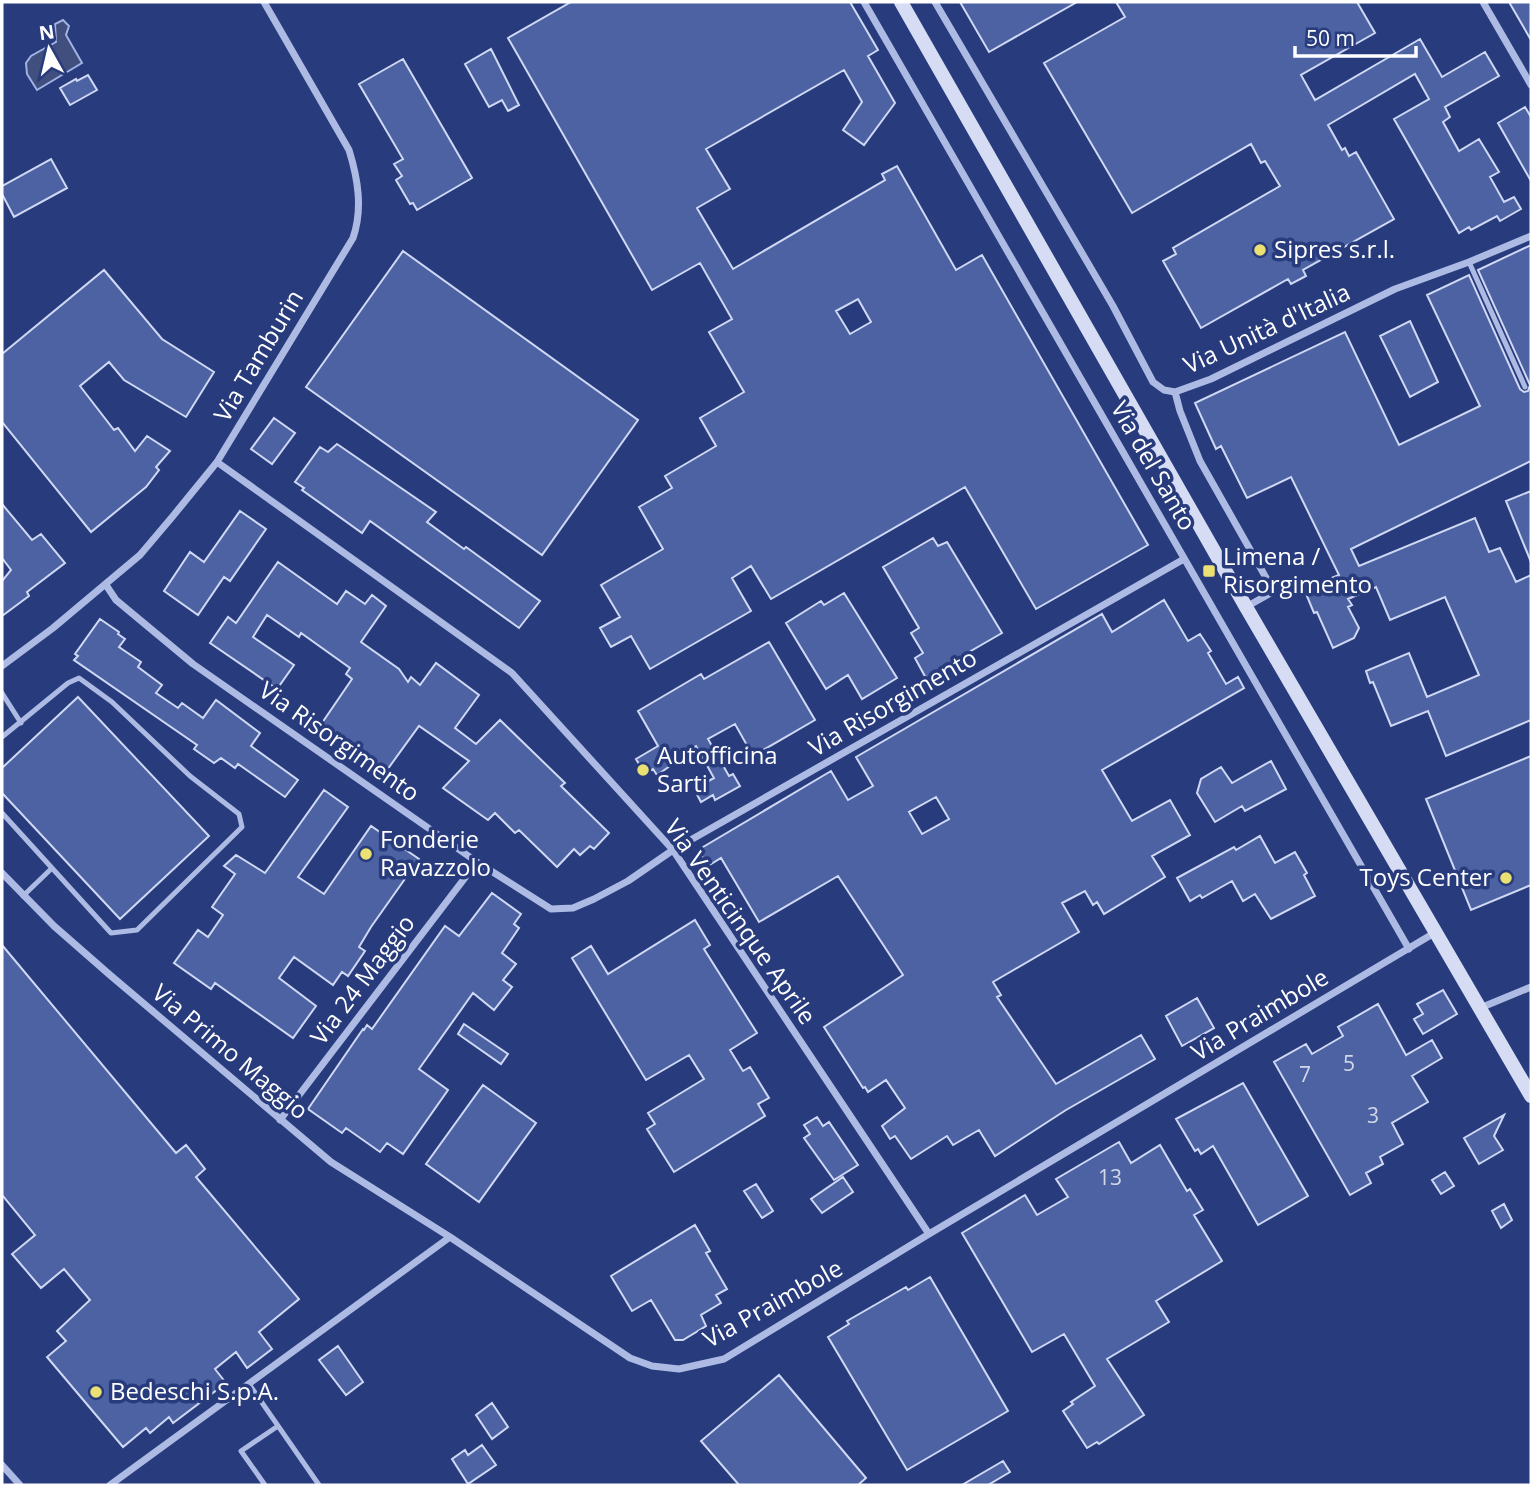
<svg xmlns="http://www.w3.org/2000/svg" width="1533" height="1487" viewBox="0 0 1533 1487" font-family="'Open Sans',sans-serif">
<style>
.water{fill:#414f7f;stroke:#a1b3e4;stroke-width:2}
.building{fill:#4c62a2;stroke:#cfd8f4;stroke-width:2;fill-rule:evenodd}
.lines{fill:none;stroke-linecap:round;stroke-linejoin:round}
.lane{stroke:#adbbe4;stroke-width:5}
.street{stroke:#adbbe4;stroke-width:7}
.secondary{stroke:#d5dcf4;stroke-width:14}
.poi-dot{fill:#ebe173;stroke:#283b7c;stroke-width:2.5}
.labels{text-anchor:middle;stroke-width:7;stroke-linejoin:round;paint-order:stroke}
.number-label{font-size:21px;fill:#d2d8e8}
.poi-label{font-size:24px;fill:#fff;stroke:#283b7c;text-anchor:start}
.street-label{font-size:24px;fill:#fff;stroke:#283b7c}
</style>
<rect width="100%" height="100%" fill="#283b7c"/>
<path class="water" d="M63,20L69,26L66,35L82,63L37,90L27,74L26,63L31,56L56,42L55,24Z"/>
<path class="building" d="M571,2H850L878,50L868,56L895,103L864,145L843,130L862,102L844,70L706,149L730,189L697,208L733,269L885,180L882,174L897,166L956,270L982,255L1148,545L1036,609L965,487L771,599L751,566L732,578L751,611L650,669L631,636L611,647L600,628L620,617L601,585L663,549L639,507L672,488L665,476L716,446L700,418L744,392L709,332L732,319L700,263L652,290L508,38ZM858,299L871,322L850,334L836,311Z
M960,2H1077L989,52Z
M1116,2H1357L1375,33L1301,75L1315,100L1420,39L1442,77L1485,52L1499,76L1445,107L1450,117L1443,122L1459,151L1479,139L1499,172L1490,177L1504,202L1514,197L1521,209L1500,221L1497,216L1471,230L1469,227L1459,233L1394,119L1429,99L1415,74L1328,125L1342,150L1345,148L1349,156L1356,152L1394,219L1303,270L1306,276L1291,284L1288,279L1201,328L1163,261L1176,254L1173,248L1280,186L1265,161L1261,163L1251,144L1132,213L1044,63L1125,17Z
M1509,2H1531V40Z
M491,49L519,105L508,111L502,100L489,107L465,64Z
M403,59L472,178L417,210L413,203L410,204L396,180L402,176L394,164L403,159L359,84Z
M88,75L97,90L70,105L60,88L76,79L77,81Z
M1525,107L1531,117V181L1498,123Z
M51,159L67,188L14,217L2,194V186Z
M1531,245V461L1351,549L1359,566L1475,518L1489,552L1500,548L1516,582L1531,575V720L1446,756L1428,711L1391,726L1373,682L1370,683L1366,671L1409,653L1427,697L1479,675L1445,597L1390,620L1376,587L1348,599L1352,605L1348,607L1359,628L1354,638L1333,648L1317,612L1314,613L1304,589L1339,575L1291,477L1247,498L1221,446L1216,449L1195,403L1345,332L1399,445L1480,406L1427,295L1469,275L1520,389L1524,392L1528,391L1530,385L1478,270Z
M403,251L638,420L542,555L306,387Z
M104,270L162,339L214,372L186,417L124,380L109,362L80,386L114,430L118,428L135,451L147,436L170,451L156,467L159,470L146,487L91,532L2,422V354Z
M1410,321L1438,382L1410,397L1380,336Z
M274,418L295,433L272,464L251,449Z
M337,444L436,512L427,522L464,549L466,547L540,601L519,628L370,521L362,533L302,490L304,488L295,482L320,447L328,452Z
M1531,491V562L1506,501Z
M2,504L32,540L41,534L65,563L27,592L29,596L2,616V581L11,570L2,558Z
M240,511L266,529L230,581L224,577L198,615L164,591L190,552L204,562Z
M933,538L938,546L947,542L1002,633L945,666L946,669L927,680L915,658L923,653L911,633L919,628L883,567Z
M278,562L337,604L346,591L365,604L372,595L386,606L361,642L399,669L408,682L411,677L420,685L436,663L479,695L455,728L476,744L500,720L565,783L561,786L609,833L594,849L590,846L580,855L574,849L557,867L519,830L515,833L495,813L488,820L443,788L469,761L419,726L387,770L322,723L352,679L346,674L350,668L301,633L299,637L267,615L253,637L294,665L277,689L210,643L228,617L236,623Z
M844,593L897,678L862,699L848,675L826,689L786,623L821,601L824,605Z
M1164,600L1188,641L1200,634L1211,651L1208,653L1226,684L1238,677L1244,688L1102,770L1132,821L1170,800L1190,835L1152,856L1165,877L1104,914L1097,902L1093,905L1085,891L1062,903L1079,932L993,982L1001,995L997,997L1056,1084L1141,1035L1155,1059L1066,1110L995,1156L979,1130L953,1145L947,1136L911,1159L895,1136L890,1139L882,1126L905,1108L886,1080L868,1092L865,1087L863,1088L824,1027L903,975L838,876L759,922L721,858L708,866L698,850L831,771L848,800L873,786L856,757L1102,614L1112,632ZM936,797L949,819L922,834L909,812Z
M100,619L119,632L118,634L125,639L119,647L141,662L138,667L162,685L156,693L178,708L182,703L203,718L216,700L260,733L251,746L298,780L285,797L238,764L235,768L221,758L214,763L194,749L197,745L74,660L78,656L75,654Z
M769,642L815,720L753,756L735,724L708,739L729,776L733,774L740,786L715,800L713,795L701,802L694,789L714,778L696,746L668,762L670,766L657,775L653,769L645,774L636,759L658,746L638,711L701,674L704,679Z
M78,697L209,836L120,919L2,793V768Z
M1531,756V885L1471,910L1426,799Z
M1271,761L1286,789L1245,811L1242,806L1215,822L1197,793L1201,779L1221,767L1232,783Z
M324,790L348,807L298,877L324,894L371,826L419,859L371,927L359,947L365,951L348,976L342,972L333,985L294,957L279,978L316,1006L293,1038L215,983L211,989L174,963L198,930L208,937L223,915L212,907L235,874L224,866L236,855L265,873Z
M1260,836L1275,863L1295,852L1307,873L1304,875L1315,896L1271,919L1255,894L1243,901L1232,881L1202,898L1200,895L1190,901L1177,878L1234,847L1236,850Z
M492,893L521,914L514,924L519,928L502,953L516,964L503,980L512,987L494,1010L473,993L419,1069L448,1090L403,1154L387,1143L380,1152L346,1128L342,1133L308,1109L363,1029L364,1030L367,1025L372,1029L445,926L459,936Z
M695,920L710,945L704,949L757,1033L730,1050L743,1071L750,1067L769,1098L758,1104L765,1116L674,1172L647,1129L655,1124L648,1113L704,1079L689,1055L646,1080L572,958L591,946L608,974Z
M2,945L176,1153L186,1145L205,1169L196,1177L299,1299L259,1332L272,1349L247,1368L236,1352L215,1369L226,1383L173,1423L169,1417L150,1433L146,1428L123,1447L47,1357L66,1341L57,1331L90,1300L64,1269L41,1288L12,1254L35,1235L2,1195Z
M1443,990L1457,1014L1423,1034L1414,1019L1423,1014L1417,1004Z
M1197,998L1214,1028L1182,1046L1166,1016Z
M1378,1004L1406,1055L1432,1040L1442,1058L1412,1076L1428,1102L1392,1123L1403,1144L1380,1157L1383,1164L1366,1173L1371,1183L1350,1195L1274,1062L1306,1044L1312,1054L1343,1036L1338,1027Z
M464,1024L508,1054L501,1064L458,1034Z
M1243,1083L1308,1196L1258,1225L1213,1146L1201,1154L1198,1149L1195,1151L1176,1119Z
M483,1085L536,1123L479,1202L426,1164Z
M1504,1115L1494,1136L1503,1150L1479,1164L1464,1138Z
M817,1117L823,1126L829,1122L858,1165L834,1180L804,1138L810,1134L804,1125Z
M1119,1142L1131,1163L1160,1145L1187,1191L1190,1189L1203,1210L1194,1215L1222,1261L1156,1301L1169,1322L1107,1359L1144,1415L1099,1444L1097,1442L1087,1448L1063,1411L1073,1404L1071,1402L1095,1386L1064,1334L1032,1352L962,1233L1025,1195L1037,1215L1068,1197L1056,1179Z
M1445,1172L1454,1186L1441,1194L1432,1180Z
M843,1177L853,1192L822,1213L811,1199Z
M756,1184L773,1211L762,1218L744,1191Z
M1504,1204L1512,1220L1501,1228L1492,1211Z
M695,1225L710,1251L706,1253L727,1289L716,1295L721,1303L701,1315L706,1326L683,1340H675L651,1300L632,1311L611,1276Z
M930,1277L1008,1411L907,1470L828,1337L849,1324L847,1321L906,1287L908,1290Z
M338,1346L363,1382L346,1395L319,1360Z
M779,1375L866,1478L858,1485H739L701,1441Z
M492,1403L508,1427L492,1439L476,1415Z
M482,1445L496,1465L468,1484L452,1459L465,1450L468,1455Z
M1003,1461L1010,1472L988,1485H962Z"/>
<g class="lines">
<path class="lane" d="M1469,262L1525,387
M2,693L21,723
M2,737L68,683L79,678L112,702L190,776L239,814L242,827L137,930L111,933L2,813
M23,896L51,869
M249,1384L319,1485
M265,1485L241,1451L278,1426"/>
<path class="street" d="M864,2L1409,949
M935,2L1113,306L1153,382L1164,390L1175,392
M1483,2L1531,85
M1175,392L1211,379L1395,289L1469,262L1531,236
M1175,392L1180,411L1200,461L1269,583V594L1246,607
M217,462L512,673L673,850L929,1234
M106,585L116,600L193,664L477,862L551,909L573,908L594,899L628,881L673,850L1184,559
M2,666L53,628L140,555L173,516L217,462L353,238C363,209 358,179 349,150L264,2
M2,873L54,926L110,975L331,1162L450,1237L630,1358L652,1366L679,1369L724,1359L929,1234L1436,932
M1480,1008L1531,987
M280,1120L477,862
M2,1465L20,1485
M110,1485L450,1237"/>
<path class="secondary" d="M901,2L1246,607L1531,1096"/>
</g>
<g class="poi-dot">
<circle cx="1260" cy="250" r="7"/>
<rect x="1202" y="564" width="14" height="14" rx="3.5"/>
<circle cx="643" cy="770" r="7"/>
<circle cx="366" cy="854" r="7"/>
<circle cx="1506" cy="878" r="7"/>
<circle cx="96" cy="1392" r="7"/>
</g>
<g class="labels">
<g class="number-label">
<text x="1349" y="1071">5</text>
<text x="1305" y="1082">7</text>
<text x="1373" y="1123">3</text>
<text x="1110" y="1185">13</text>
</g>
<g class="poi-label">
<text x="1274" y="258">Sipres s.r.l.</text>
<text x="1223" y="565">Limena /<tspan x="1223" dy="28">Risorgimento</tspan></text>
<text x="657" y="764">Autofficina<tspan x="657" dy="28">Sarti</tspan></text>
<text x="380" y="848">Fonderie<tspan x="380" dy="28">Ravazzolo</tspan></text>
<text x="1492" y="886" text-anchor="end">Toys Center</text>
<text x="110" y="1400">Bedeschi S.p.A.</text>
</g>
<g class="street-label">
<text transform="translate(1267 329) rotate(-25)" y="8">Via Unità d'Italia</text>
<text transform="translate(259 356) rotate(-59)" y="8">Via Tamburin</text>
<text transform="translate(1153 466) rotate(60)" y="8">Via del Santo</text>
<text transform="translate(893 703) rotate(-30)" y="8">Via Risorgimento</text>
<text transform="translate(339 742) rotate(35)" y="8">Via Risorgimento</text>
<text transform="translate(740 922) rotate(55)" y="8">Via Venticinque Aprile</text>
<text transform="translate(363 980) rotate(-53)" y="8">Via 24 Maggio</text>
<text transform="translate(1260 1015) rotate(-31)" y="8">Via Praimbole</text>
<text transform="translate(230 1052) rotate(40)" y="8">Via Primo Maggio</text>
<text transform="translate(773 1304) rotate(-29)" y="8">Via Praimbole</text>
</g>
</g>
<rect width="1533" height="1487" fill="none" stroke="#ffffff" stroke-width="7"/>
<g transform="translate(49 49) rotate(352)" stroke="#283b7c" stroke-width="5" paint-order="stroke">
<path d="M0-5L12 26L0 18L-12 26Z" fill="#ffffff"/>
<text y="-10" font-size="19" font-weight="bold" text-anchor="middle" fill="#ffffff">N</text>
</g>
<path d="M1295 46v10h121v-10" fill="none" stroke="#ffffff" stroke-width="3.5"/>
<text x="1306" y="46" font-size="21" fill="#ffffff" stroke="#283b7c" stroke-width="5" paint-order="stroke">50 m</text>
</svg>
